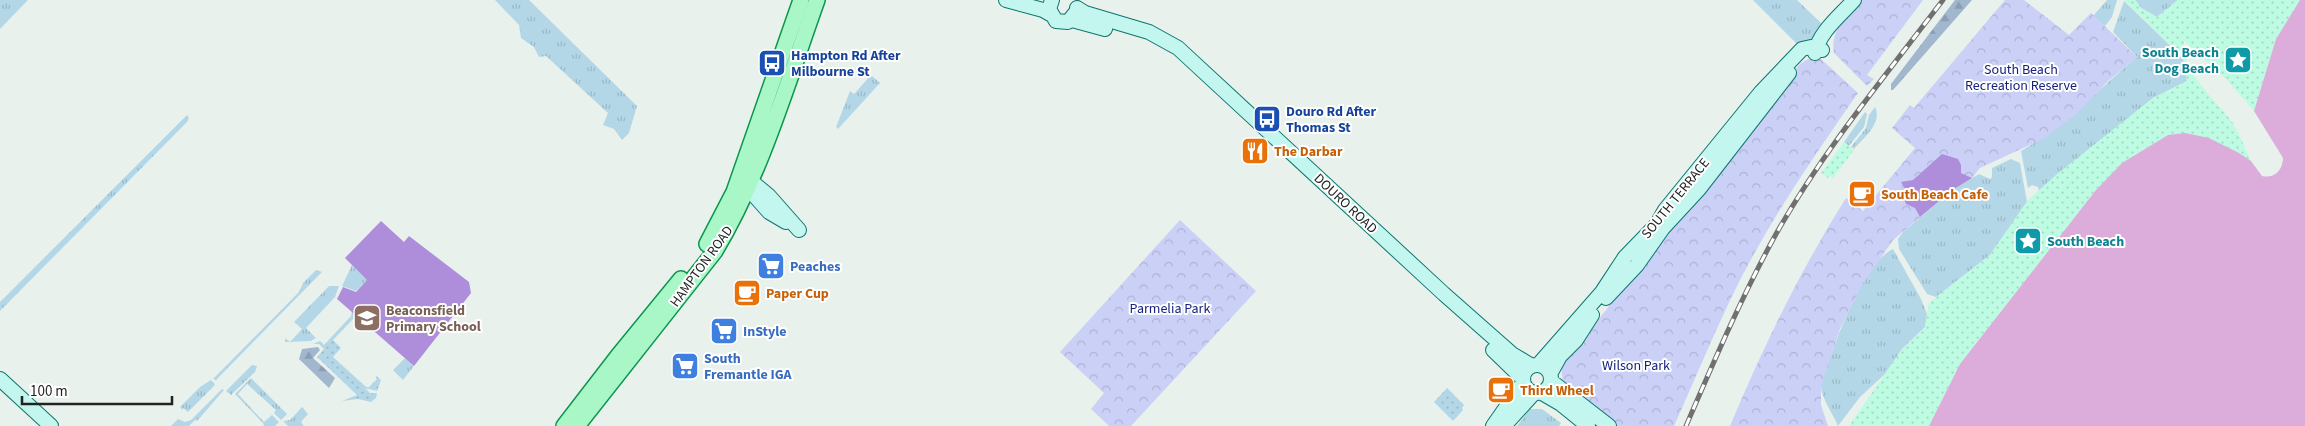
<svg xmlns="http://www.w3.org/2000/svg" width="2305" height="426" viewBox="0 0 2305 426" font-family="'Source Sans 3',sans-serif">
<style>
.grass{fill:url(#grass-tufts)}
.forest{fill:url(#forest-firs)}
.sand{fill:url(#sand-dots)}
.park{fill:url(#park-crowns)}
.garden{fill:url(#garden-dots)}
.pitch{fill:#ae8ddb}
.water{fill:#dcadda}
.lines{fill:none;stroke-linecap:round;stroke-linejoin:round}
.secondary-casing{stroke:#0c766d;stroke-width:16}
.primary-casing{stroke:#0a964d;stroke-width:18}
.secondary{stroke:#c2f6ef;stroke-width:14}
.primary{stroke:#a9f7c7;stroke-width:15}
.rail-casing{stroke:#707070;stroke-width:5}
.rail{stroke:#fff;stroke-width:3;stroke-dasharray:9;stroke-linecap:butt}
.labels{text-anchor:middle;stroke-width:4;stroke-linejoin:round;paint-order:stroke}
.culture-label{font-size:14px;font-weight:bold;fill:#0d838f;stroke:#fff;text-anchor:end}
.transit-label{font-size:14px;font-weight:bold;fill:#164399;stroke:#fff;text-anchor:start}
.park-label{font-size:14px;fill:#131e7d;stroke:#fff}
.food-label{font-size:14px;font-weight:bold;fill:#c56008;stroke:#fff;text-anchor:start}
.street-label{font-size:14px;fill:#222;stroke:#fff}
.shop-label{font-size:14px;font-weight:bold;fill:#366cbe;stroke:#fff;text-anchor:start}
.education-label{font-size:14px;font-weight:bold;fill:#785e54;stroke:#fff;text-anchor:start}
</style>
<defs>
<pattern id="grass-tufts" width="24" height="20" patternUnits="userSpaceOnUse" patternTransform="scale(1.25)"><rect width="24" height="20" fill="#b4d7e7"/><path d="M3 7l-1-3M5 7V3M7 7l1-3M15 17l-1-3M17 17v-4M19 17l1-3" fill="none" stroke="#9ab8c6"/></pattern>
<pattern id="forest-firs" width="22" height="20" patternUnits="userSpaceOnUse" patternTransform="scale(1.25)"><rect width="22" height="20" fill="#a1b7ce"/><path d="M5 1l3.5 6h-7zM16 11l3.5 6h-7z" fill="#8a9db1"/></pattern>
<pattern id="sand-dots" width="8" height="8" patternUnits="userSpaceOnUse" patternTransform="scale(1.25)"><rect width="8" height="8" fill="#befbe3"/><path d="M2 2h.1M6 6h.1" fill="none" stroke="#a3d7c2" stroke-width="1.8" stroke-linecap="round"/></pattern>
<pattern id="park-crowns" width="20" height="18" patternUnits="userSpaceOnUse" patternTransform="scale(1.25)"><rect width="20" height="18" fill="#cbd0f7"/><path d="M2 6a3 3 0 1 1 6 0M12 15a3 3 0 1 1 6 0" fill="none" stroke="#aeb2d3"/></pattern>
<pattern id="garden-dots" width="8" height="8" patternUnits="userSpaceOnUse" patternTransform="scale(1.25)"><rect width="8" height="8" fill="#b4d7e7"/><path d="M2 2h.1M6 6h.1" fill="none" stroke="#9ab8c6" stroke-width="1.8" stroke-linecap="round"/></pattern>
</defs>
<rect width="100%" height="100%" fill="#e9f1ed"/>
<path class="grass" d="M0,0H28L0,29Z
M495,0H529L637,106L629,133L622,140L614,129L603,125L608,113L546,56L539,57L534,47L521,38L519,25Z
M1753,0H1797L1822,24L1817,38L1799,46Z
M2107,0H2117L2112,17L2105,26L2093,16Z
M2135,0H2178L2157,17L2141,8Z
M2124,1L2183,58L2187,81L2153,98L2039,191L2038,187L2032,185L2028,188L2021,151C2068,124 2096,91 2137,57L2113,32Z
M871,75L880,83L838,129L836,127L850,91L854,94Z
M1875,107C1883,123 1863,138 1854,149L1851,147L1866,128L1869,115Z
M1865,112L1867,114L1864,127L1849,146L1844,142Z
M187,115L189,118L187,122L0,311V302Z
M2011,159L2020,163L2027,202L1990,255L1936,297L1927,294L1899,249L1898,239L1903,232L1951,191L1979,174L1990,179L1992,177V168Z
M1893,249L1921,299L1927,314L1925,327L1902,349L1885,374L1860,397L1838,426C1833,414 1822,399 1821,387C1821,379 1827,368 1829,361C1840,331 1864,263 1893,249Z
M352,265L367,280L356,291L342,286Z
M316,270L322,272L216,380L213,379L298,293L304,282Z
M329,286H339L335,297L306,328L316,338L311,341L285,342V338L290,342L302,329L294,322Z
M405,358L414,366L403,380L393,370Z
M252,365L257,366L255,372L231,395L226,391Z
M251,378L287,414L281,420L274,413L276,410L247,384L238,394L264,422L272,415L279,422L275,426H264L263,423L235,394Z
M211,380L215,385L188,412L183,408L182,410L180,407L200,387Z
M222,389L224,390L197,421L195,420L189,426H171L178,419L185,422L191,420Z
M302,407L308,414L301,422L304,426H288L283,421L290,420Z
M1530,409H1542L1561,423L1559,426H1517Z"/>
<path class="forest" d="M1955,0H1972L1893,90H1891V84Z
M318,347L320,350L313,358L335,378L329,388L299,359L302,349Z"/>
<path class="sand" d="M2124,0H2135L2141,8L2157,17L2178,0H2300L2276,39L2254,111L2227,80L2184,41C2181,70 2213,98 2230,119C2239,131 2244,147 2251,161L2239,153L2168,135L2122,163L2096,190L1960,364L1929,426H1849L1902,349L1925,327L1929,303L1990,255L2028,200L2057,174L2153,98L2187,81L2183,58Z
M1844,142L1854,150L1833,178L1830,176L1828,178L1821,173Z"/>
<path class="park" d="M1861,0H1923L1867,75L1874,79L1867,86L1834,53C1830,30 1846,16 1861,0Z
M2005,0H2024L2069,35L2091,13L2137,57L2108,81L2076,114L2045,138L1980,168L1972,178L1951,191L1893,240L1862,285L1840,329L1821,387V405L1828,426H1730C1763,347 1800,271 1846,198L1863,211L1915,148L1892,128L1910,105L1914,108Z
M1808,59H1821L1858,93C1816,153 1774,214 1740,280C1716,328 1696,377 1674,426H1618L1563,384L1561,367L1800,64Z
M1180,220L1256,291L1131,426H1109L1091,409L1104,393L1060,352Z"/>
<path class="garden" d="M352,312L356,316L333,340L341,348L333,357L365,386L368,388L377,379L375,375L381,380L377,391L365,388L370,393H377L376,398L371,402L358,399L342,401L357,395L317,357L324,349L319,344H313L320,341L324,345L351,316Z
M1447,388L1464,405L1462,408L1463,410L1453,421L1434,402Z"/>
<path class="pitch" d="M1942,154L1958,159L1961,165V173L1972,178L1951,191L1920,217L1915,208L1906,204L1904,199L1907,192L1901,182L1913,180Z
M381,221L404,242L409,236L469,282L471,293L414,366L337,299L343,287L356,292L367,280L345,258Z"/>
<path class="water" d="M2300,0H2305V426H1929L1960,364L2096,190L2122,163L2168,135L2185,133L2209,138L2239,153L2251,161L2262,176C2274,179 2283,170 2283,158L2254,111L2276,39Z"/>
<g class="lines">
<g class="secondary-casing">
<path id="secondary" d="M1006,0L1043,10L1050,14
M1052,0L1049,9L1056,21L1068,22L1076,12
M1077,8L1085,13L1149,32L1178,48L1444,294L1512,354L1532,366
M1072,20L1105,29
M1815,53C1819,32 1840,16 1854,0
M741,186L751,181L769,196L799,230
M753,194L769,212L786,222
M1606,298L1637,265L1663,228L1699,189L1789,73
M1493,350L1523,379
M1523 379a14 14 0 1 1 28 0a14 14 0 1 1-28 0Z
M1538,365L1602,292L1625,257L1657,224L1665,210L1761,92L1802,49L1811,47L1822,50
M1550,374L1560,356L1576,340L1592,315
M0,379L51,426
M1551,381L1609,426
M1542,393L1561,404L1588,426
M1493,426L1523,383
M1504,426L1534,393"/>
</g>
<g class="primary-casing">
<path id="primary" d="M707,244L734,192L801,0
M564,426L618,356L681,279
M577,426L715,251C761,174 787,84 817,0"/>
</g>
<use href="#secondary" class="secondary"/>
<use href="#primary" class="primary"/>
<g class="rail-casing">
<path id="rail" d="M1686,426C1714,361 1742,296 1776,234C1823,151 1885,76 1943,0"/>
</g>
<use href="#rail" class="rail"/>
</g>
<defs>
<g id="sight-square" transform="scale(1.4375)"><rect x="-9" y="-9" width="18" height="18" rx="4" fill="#0f9aa8" stroke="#fff"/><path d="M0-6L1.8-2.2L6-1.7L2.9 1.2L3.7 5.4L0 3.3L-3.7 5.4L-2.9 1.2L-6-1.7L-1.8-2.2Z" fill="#fff"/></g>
<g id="bus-square" transform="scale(1.4375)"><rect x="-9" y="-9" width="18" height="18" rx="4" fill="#1a4fb4" stroke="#fff"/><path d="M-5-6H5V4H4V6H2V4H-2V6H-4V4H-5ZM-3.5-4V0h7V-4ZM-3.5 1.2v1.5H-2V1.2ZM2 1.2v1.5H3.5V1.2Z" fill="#fff"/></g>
<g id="restaurant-square" transform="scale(1.4375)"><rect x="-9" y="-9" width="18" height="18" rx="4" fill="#e8710a" stroke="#fff"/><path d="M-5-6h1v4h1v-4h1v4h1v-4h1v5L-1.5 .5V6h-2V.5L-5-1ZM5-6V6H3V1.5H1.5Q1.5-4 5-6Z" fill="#fff"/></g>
<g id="cafe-square" transform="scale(1.4375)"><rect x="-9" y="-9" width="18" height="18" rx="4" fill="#e8710a" stroke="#fff"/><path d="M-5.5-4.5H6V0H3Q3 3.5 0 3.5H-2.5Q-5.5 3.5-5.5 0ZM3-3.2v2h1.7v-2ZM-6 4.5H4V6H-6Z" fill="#fff"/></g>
<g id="supermarket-square" transform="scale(1.4375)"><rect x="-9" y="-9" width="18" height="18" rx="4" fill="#3f7fe0" stroke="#fff"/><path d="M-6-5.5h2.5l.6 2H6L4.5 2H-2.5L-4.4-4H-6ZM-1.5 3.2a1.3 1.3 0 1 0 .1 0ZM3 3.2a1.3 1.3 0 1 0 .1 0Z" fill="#fff"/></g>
<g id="school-square" transform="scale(1.4375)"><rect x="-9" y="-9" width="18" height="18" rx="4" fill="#8d6e63" stroke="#fff"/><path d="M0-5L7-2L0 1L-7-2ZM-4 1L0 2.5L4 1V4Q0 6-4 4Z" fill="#fff"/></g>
</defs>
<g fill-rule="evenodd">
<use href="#sight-square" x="2238" y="60"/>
<use href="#bus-square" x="772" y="63"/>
<use href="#bus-square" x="1267" y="119"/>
<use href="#restaurant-square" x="1255" y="151"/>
<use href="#cafe-square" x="1862" y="194"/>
<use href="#sight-square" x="2028" y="241"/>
<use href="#supermarket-square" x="771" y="266"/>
<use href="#cafe-square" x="747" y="293"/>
<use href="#school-square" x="367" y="318"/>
<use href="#supermarket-square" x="724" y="331"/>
<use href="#supermarket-square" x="685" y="366"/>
<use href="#cafe-square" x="1501" y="390"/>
</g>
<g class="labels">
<g class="culture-label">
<text x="2219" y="57">South Beach<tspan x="2219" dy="16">Dog Beach</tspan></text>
<text x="2047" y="246" text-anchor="start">South Beach</text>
</g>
<g class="transit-label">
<text x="791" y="60">Hampton Rd After<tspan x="791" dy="16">Milbourne St</tspan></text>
<text x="1286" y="116">Douro Rd After<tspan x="1286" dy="16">Thomas St</tspan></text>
</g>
<g class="park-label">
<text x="2021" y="74">South Beach<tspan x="2021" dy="16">Recreation Reserve</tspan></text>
<text x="1170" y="313">Parmelia Park</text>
<text x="1636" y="370">Wilson Park</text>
</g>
<g class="food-label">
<text x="1274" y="156">The Darbar</text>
<text x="1881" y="199">South Beach Cafe</text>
<text x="766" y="298">Paper Cup</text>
<text x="1520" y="395">Third Wheel</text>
</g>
<g class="street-label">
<text transform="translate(1675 198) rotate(-51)" y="5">SOUTH TERRACE</text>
<text transform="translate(1346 203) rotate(43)" y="5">DOURO ROAD</text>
<text transform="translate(701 266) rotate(-54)" y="5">HAMPTON ROAD</text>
</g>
<g class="shop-label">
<text x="790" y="271">Peaches</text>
<text x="743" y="336">InStyle</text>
<text x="704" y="363">South<tspan x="704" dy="16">Fremantle IGA</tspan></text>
</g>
<g class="education-label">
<text x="386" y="315">Beaconsfield<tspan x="386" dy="16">Primary School</tspan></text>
</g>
</g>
<path d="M22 396v8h150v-8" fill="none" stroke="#222222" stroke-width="2.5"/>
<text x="30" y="396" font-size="15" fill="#222222" stroke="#ffffff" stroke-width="4" paint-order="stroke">100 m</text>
</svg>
